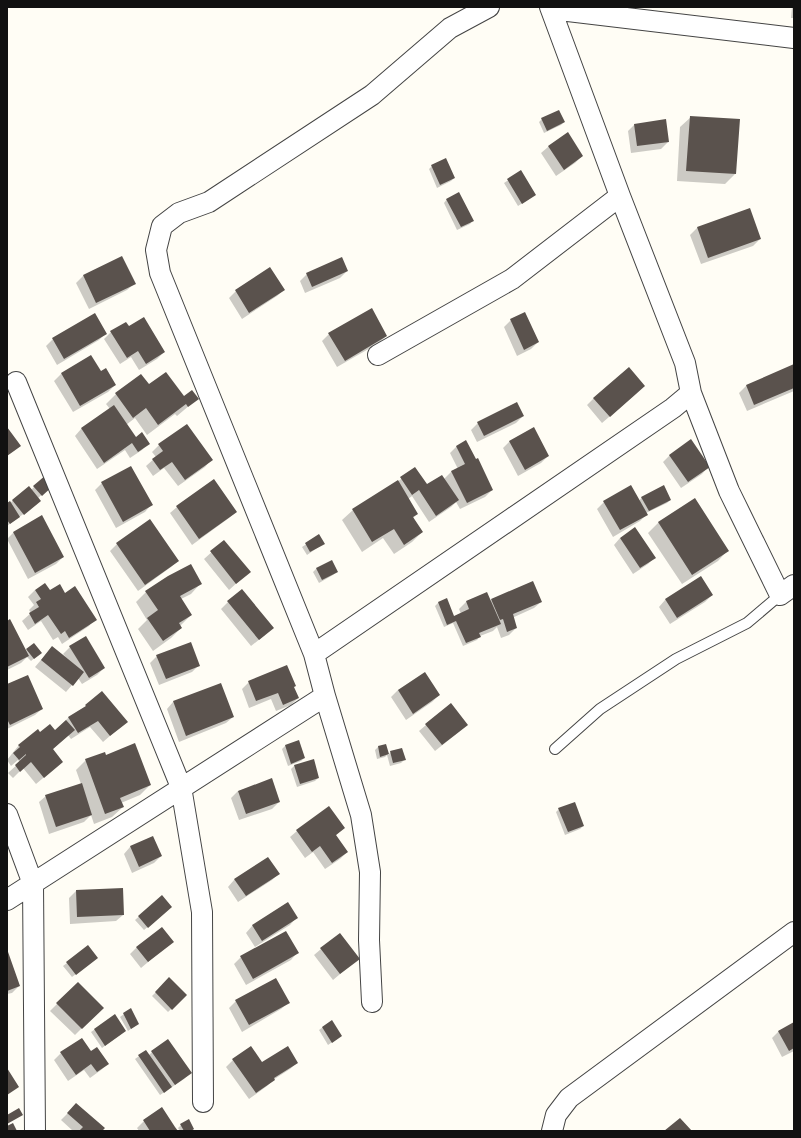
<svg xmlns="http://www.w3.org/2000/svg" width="801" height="1138" viewBox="0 0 801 1138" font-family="'Zilla Slab',serif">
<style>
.shadow{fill:#0003}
.building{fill:#5a524d}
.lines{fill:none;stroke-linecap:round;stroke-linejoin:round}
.lane-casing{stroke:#444;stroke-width:12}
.street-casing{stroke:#444;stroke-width:22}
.lane{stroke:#fff;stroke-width:10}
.street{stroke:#fff;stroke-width:20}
</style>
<rect width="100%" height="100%" fill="#fffdf5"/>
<path class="shadow" d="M792,7H794V18H791Z
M691,117L735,174L725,184L677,181L680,127Z
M542,119L564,122L561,125L544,133L539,122Z
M635,124L668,142L661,149L631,153L628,131Z
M567,134L582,156L575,163L556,176L541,153L548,147Z
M432,166L454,178L451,181L437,188L429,169Z
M521,172L535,195L518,206L504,183Z
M447,199L473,220L470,224L457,230L444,203Z
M749,209L760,239L753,246L701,264L690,235L697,228Z
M122,258L134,284L127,290L89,309L76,283L83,276Z
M270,269L284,290L277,296L242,319L229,298L236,291Z
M347,271L340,278L305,293L300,281L307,274Z
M511,320L538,342L531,349L517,356L504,327Z
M128,327L164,352L157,359L139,370L131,357L120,364L104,339L111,332Z
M106,333L99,340L57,365L46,346L53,339Z
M329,334L386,336L379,343L337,367L322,341Z
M91,356L100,372L115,385L108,392L73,412L54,381L61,374Z
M794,365V391L747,411L739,393L746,386Z
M149,386L183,397L197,399L177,416L175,414L147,435L135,418L126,425L135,438L148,443L142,450L130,458L125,450L97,469L75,436L81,429L110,409L106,404L116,394Z
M637,393L602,423L587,405L594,398Z
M523,416L516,423L477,442L471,430L478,423Z
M510,441L548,456L541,463L518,476L503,448Z
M159,445L211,460L205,467L178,486L164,468L153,476L146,466L156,457L152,452Z
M457,446L492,490L485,497L460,509L456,502L451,507L429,522L412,496L408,499L417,514L413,518L422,532L412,542L394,554L383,538L362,552L342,520L353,510L396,483L415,468L427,486L444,479L452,471L458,469L450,453Z
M670,455L708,467L702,474L681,488L663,462Z
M131,467L151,505L145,512L116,528L95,490L102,483Z
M29,487L31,490L34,487L50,488L38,498L37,504L7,526V504L10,503Z
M642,497L670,500L667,503L646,513L647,514L640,521L613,537L597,509L604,502L639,501Z
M177,507L236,512L229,518L192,545L170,513Z
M41,517L63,557L56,564L28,579L7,539L13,533Z
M150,521L178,561L171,567L138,591L110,551L117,544Z
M659,522L728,550L718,561L682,584L648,533Z
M319,536L323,544L307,555L302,547Z
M620,538L655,557L648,564L633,574L614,545Z
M224,541L249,572L229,590L204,559Z
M331,562L337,572L333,575L319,583L313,572L316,569Z
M701,578L712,595L705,602L670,624L659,607L665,600Z
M201,583L191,594L181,599L191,615L180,626L181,628L171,638L153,651L138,629L147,620L136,602L146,592Z
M35,590L65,594L95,619L89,626L62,644L58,637L53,640L41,621L28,630L22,621L31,613L29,610L34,605L28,597Z
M487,593L490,601L492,600L541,602L534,608L512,618L516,628L509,635L501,638L497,627L493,631L480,636L477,640L463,646L453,623L444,627L435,606L438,603L446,599L454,617L461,614L459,609L466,602Z
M228,602L265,635L251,646L221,609Z
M7,622L25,651L27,650L37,656L31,661L27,657L21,663L7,670Z
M52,647L66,657L63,654L70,647L104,668L97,675L82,684L78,678L66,692L35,667Z
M157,656L199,665L192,672L159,685L150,663Z
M424,673L439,695L432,702L406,720L391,697L398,690Z
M249,682L293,687L298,698L291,705L276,711L271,699L249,708L242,689Z
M7,685L42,709L35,715L7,729Z
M173,702L233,717L226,723L179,742L167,709Z
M86,706L126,722L103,742L90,727L71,739L68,735L52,750L55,768L36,784L23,768L13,778L8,773L20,762L18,760L11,766L7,760L19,745L40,733L55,731L69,717Z
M426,725L460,731L435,751L419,731Z
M298,741L304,758L301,761L288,766L282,749L285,746Z
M386,745L388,755L391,752L404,760L401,763L390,766L387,755L385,757L377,759L375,750L378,747Z
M105,756L150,785L140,795L121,803L123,807L112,817L94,824L91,815L84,822L49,834L39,802L46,796L81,784L76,770L86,760Z
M294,766L318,778L315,781L297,787L291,769Z
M271,780L279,802L272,809L239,820L231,798L238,791Z
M559,809L583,826L580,829L565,835L556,812Z
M344,828L335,836L347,852L340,859L325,869L313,852L305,858L290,837L297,831Z
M153,838L161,856L154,863L132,873L124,854L130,847Z
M268,858L278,874L272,880L238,902L228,887L234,880Z
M76,891L123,915L116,921L70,924L69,898Z
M162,896L168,910L144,930L135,920Z
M287,903L296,918L290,925L255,947L246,933L252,926Z
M172,942L141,968L130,954L137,947Z
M88,947L93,961L72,977L63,966Z
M321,949L358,959L333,980L314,955Z
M7,952L19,986L12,993L7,994Z
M297,953L291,960L246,985L234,964L241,957Z
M169,979L186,995L168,1012L152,996Z
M275,979L288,1003L281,1009L242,1032L229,1008L236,1001Z
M78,983L102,1008L75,1035L50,1011Z
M124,1014L138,1024L128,1031L120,1017Z
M114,1016L125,1031L102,1048L91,1032Z
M794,1023V1051L782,1057L772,1038L779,1031Z
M323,1027L341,1036L328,1045L319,1030Z
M82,1039L91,1053L108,1064L101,1070L90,1078L84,1070L68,1081L54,1060L61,1053Z
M146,1051L149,1055L152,1052L191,1072L184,1079L160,1095L135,1059Z
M233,1060L262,1063H297L290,1069L273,1080L267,1086L249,1099L226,1067Z
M162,1109L176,1131H139L137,1128L144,1121Z
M69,1112L101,1131H73L61,1120Z
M181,1125L191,1131H180L178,1128Z"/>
<path class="building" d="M559,110L565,122L547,131L541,118Z
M690,116L740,119L736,174L686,171Z
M666,119L669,142L637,146L634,124Z
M568,132L583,156L564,170L548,146Z
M446,158L455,178L440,185L431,165Z
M521,170L536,195L522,204L507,179Z
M459,192L474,221L461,227L446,199Z
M750,208L761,239L708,258L697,227Z
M122,256L136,284L96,303L83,275Z
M342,257L348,271L312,287L306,273Z
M270,267L285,290L249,313L235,290Z
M372,308L387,336L345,361L328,333Z
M525,312L539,342L524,350L510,319Z
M95,313L107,334L64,359L52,338Z
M144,317L165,352L146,364L138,351L127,358L110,331L126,322L129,326Z
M91,355L101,371L106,368L116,385L80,406L61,373Z
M794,364V388L754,405L746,385Z
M629,367L645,386L610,417L593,398Z
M166,372L184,396L192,390L199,399L188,407L186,404L158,425L146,408L133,418L115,393L141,374L149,384Z
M517,402L524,416L484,436L477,422Z
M114,405L136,437L142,432L150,444L138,452L132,443L104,463L81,428Z
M187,424L213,460L185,480L172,462L160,470L152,459L163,451L158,444Z
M7,427L21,446L7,456Z
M534,427L549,456L525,470L509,441Z
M691,439L710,467L688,482L669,455Z
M466,440L476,459L478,458L493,490L467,503L451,471L465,464L456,446Z
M131,466L153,505L123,522L101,482Z
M415,467L427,484L442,475L459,500L436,516L419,490L412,495L400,477Z
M46,475L54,485L42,496L33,486Z
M214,479L237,512L199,539L176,506Z
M398,480L418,514L413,517L423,532L404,545L394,529L372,542L352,509Z
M631,485L648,515L620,530L603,501Z
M664,485L671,500L649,511L641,497Z
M29,486L41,501L24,515L12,500Z
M695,498L729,551L692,575L658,522Z
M10,501L20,517L10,524L7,520V503Z
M42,515L64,557L35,573L13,532Z
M150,519L179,561L145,585L116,543Z
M635,527L656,558L640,568L620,538Z
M319,534L325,544L310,552L305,543Z
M224,540L251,572L236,584L210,551Z
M332,560L338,572L322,580L316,568Z
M191,564L202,584L180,596L192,615L179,623L182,628L163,641L147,618L158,610L145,591L168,576Z
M701,576L713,595L677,618L665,599Z
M533,581L542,602L513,614L517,628L507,632L503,619L500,620L491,599Z
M45,583L50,590L60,584L65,593L75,586L97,620L69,638L65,631L61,634L48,615L35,624L29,613L39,607L36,602L41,599L35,590Z
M242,589L274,628L259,640L227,601Z
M487,592L501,624L479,633L481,637L466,643L456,621L447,625L438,602L447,598L454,616L469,609L466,601Z
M10,619L29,656L7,667V621Z
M86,636L105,668L89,678L69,646Z
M191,642L200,666L166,679L156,655Z
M34,643L42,653L34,659L26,649Z
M52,646L84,672L73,686L41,660Z
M287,665L296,686L294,687L299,698L283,705L278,693L256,701L248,681Z
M425,672L440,695L413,714L398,690Z
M28,675L43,709L10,725L7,719V684Z
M221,683L234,717L186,736L173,701Z
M102,691L128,722L110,736L98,721L78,733L68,717L86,706L85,705Z
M451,703L468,725L442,745L425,724Z
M66,720L75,730L53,749L63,762L44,778L31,762L20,772L15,765L26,755V754L19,760L13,753L20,747L18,745L38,729L40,732L50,724L55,730Z
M299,740L305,758L291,764L285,745Z
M135,743L151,785L120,798L124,807L105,814L85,759L105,752L106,755Z
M386,744L389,754L380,757L378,746Z
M402,748L406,760L393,763L390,751Z
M314,759L319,778L300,784L294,765Z
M272,778L280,802L246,814L238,791Z
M82,783L92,815L56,827L45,795Z
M575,802L584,826L568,832L558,808Z
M329,806L345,828L336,835L348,852L332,863L320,846L312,852L296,830Z
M153,836L162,856L139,867L130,846Z
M268,857L280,874L246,896L234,879Z
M123,888L124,915L77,917L76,890Z
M162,895L172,907L148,928L138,916Z
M288,902L298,918L262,941L252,925Z
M162,927L174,942L148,962L136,947Z
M286,931L299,953L253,979L240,956Z
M340,933L360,959L340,974L320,948Z
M88,945L98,958L76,975L66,962Z
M7,949L20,986L7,991Z
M169,977L187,995L172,1010L155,992Z
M276,978L290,1003L249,1025L235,1000Z
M78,982L104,1008L82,1029L56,1003Z
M131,1008L139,1024L131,1029L123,1013Z
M115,1014L126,1031L105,1046L94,1029Z
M332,1020L342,1036L332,1043L322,1027Z
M794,1022V1048L789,1051L778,1031Z
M82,1038L91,1051L97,1047L109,1064L97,1072L91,1064L76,1075L60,1052Z
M168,1039L192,1073L175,1085L151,1051Z
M251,1046L262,1062L288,1046L298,1063L274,1078L275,1080L256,1093L232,1059Z
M146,1050L172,1087L164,1093L138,1055Z
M7,1068L19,1087L7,1095Z
M76,1103L105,1128L102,1131H79L83,1127L67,1113Z
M162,1107L175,1127L178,1131H150L143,1120Z
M19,1108L23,1115L7,1124V1115Z
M680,1118L692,1131H664Z
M189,1119L194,1129L191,1131H184L180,1124Z
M13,1123L17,1131H7V1126Z"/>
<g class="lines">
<g class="lane-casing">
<path id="lane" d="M555,749L600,709L676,659L747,623L780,595"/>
</g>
<g class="street-casing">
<path id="street" d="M550,7L620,196L685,363L691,393L729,491L780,595L794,585
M551,9L794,38
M378,355L512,279L620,196
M16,382L181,787L202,912L203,1102
M314,654L673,408L691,393
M7,814L33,884L35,1131
M7,900L325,696
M372,1002L369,940L370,872L361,815L325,696L314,654L160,273L156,250L162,226L179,213L209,202L372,95L450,28L489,7
M552,1131L556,1115L569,1098L794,932"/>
</g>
<use href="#lane" class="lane"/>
<use href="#street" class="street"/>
</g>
<rect width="801" height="1138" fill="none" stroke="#111111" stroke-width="16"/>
</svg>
